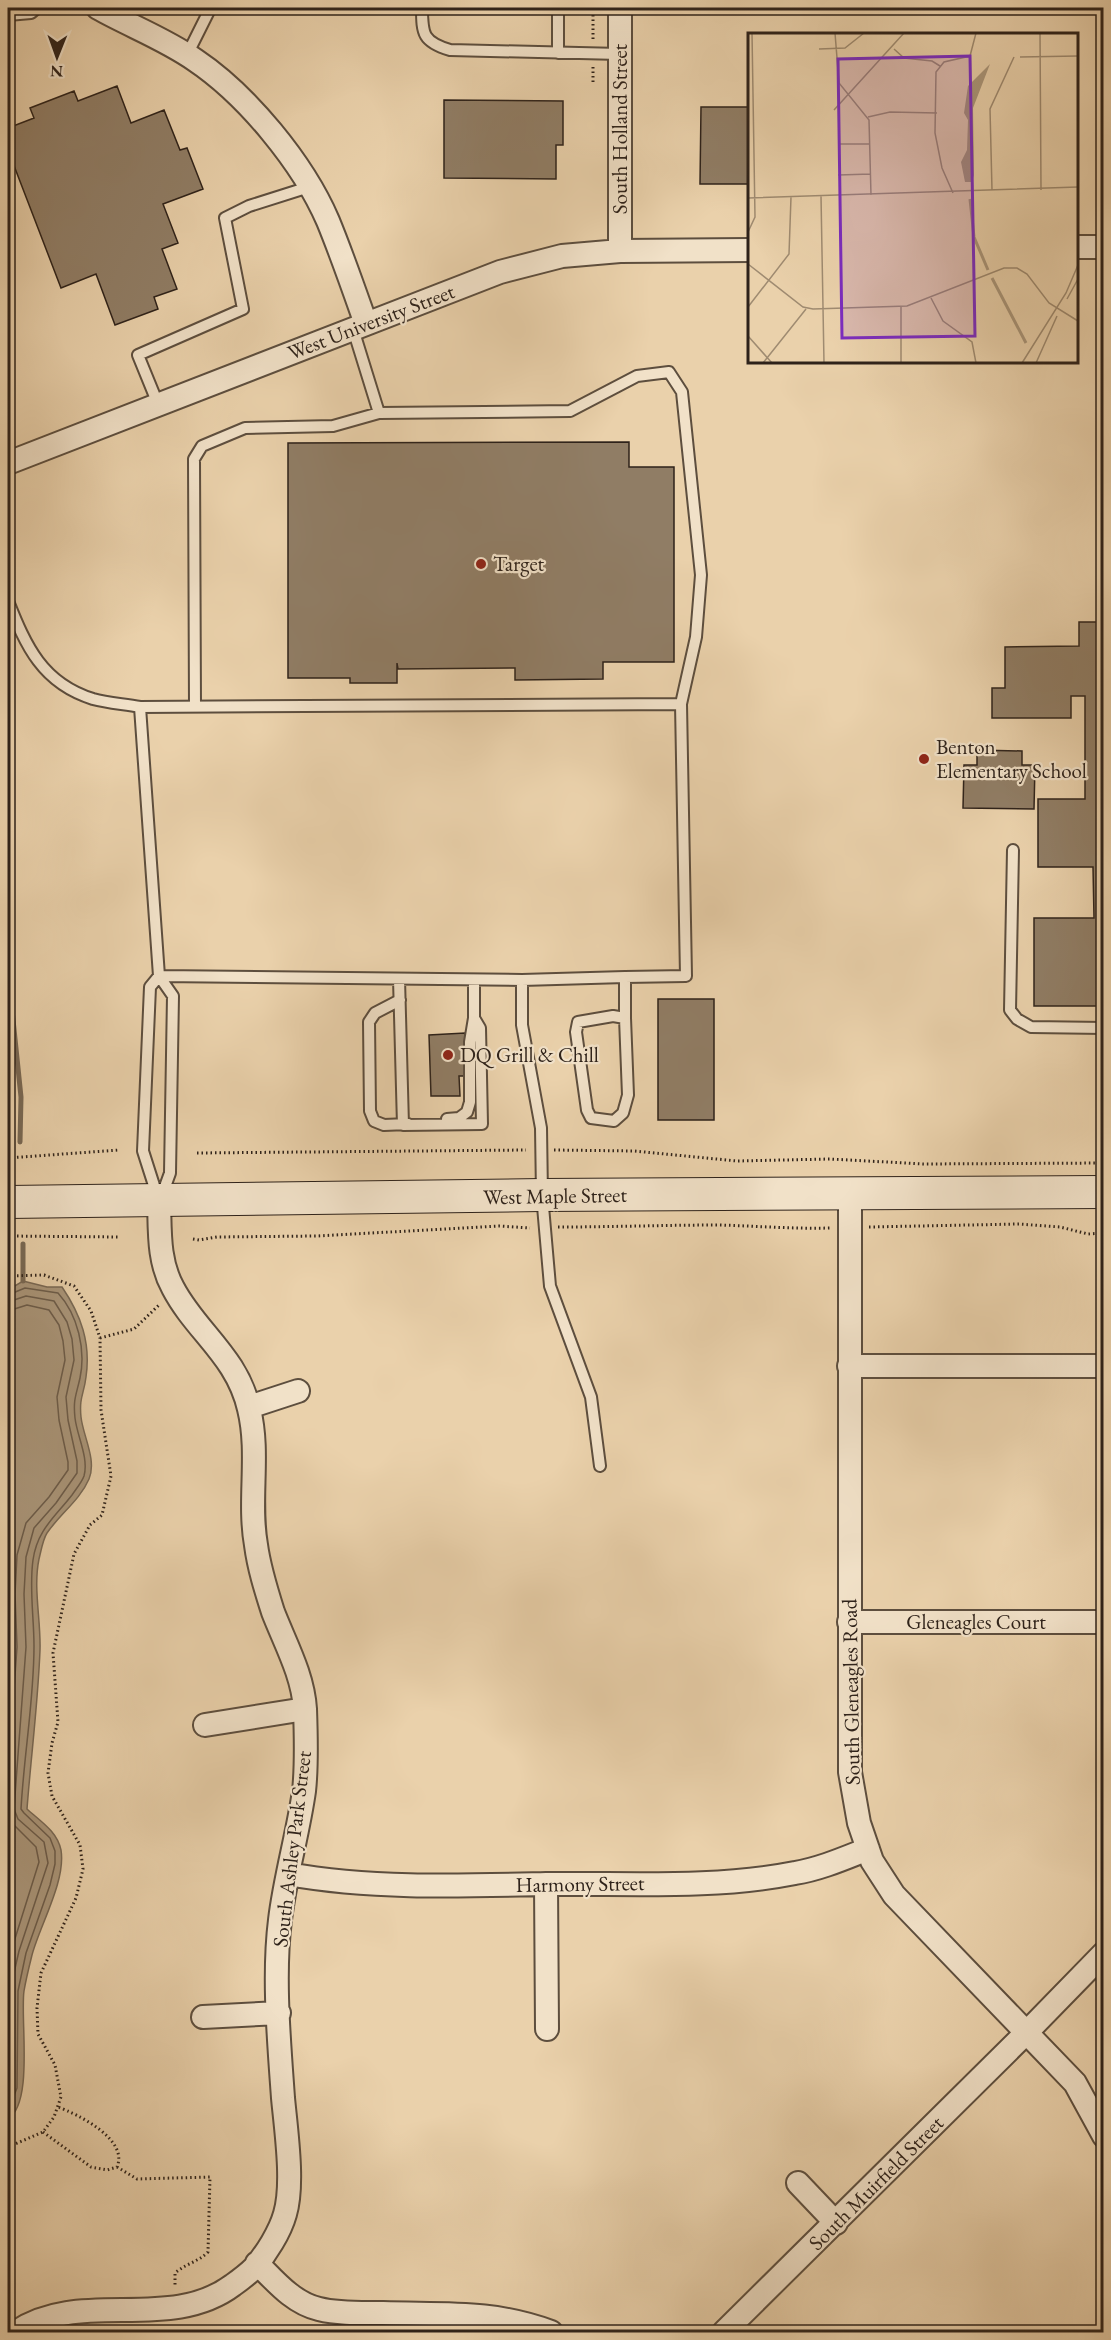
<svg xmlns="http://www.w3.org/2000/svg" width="1111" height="2340" viewBox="0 0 1111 2340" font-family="'EB Garamond',serif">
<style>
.water{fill:#aa967a;stroke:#786854;stroke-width:1.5}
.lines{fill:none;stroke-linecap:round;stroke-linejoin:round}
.shore{stroke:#6c5c4a;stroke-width:1.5}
.stream{stroke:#786854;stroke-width:5}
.building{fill:#907d65;stroke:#2e221a;stroke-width:1.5}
.service-casing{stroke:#5d4e3e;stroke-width:14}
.minor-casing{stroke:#5d4e3e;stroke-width:26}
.secondary-casing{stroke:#2e221a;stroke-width:34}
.path{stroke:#2e221a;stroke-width:3;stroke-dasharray:1.5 3;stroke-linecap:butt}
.service{stroke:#f1e1c8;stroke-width:10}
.minor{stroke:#f1e1c8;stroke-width:22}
.secondary{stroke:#f1e1c8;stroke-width:32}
.poi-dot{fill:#8f2418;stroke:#f1e1c8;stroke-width:2}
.labels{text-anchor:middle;stroke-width:4.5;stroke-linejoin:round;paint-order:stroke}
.street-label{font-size:21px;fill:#2e221a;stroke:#f1e1c8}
.poi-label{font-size:21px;fill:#2e221a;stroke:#f1e1c8;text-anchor:start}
.inset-river{fill:none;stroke:#aa967a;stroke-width:3}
.inset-road{fill:none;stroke:#9f8b71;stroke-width:1.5}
.view{fill:#7b2cbf;fill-opacity:0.15;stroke:#7b2cbf;stroke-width:3}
.inset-edge{fill:none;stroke:#2e221a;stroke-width:3}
</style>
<rect width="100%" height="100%" fill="#ead1ab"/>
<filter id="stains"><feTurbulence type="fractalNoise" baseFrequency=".00333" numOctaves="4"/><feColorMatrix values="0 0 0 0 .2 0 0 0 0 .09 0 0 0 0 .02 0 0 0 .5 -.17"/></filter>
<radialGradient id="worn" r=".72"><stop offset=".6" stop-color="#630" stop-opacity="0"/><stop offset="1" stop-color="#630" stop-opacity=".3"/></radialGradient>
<path class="water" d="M23,1281L47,1287H62C81,1315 91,1343 86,1377C84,1394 79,1397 81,1417C83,1436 97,1460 89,1479C80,1500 60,1514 47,1533C43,1539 41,1551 39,1559C33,1588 41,1620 40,1650C38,1703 31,1756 27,1809C40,1821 57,1831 61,1850C66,1881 40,1925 32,1955C29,1967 26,1979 24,1991C20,2019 34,2103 8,2119V1290Z"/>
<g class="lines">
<path class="shore" d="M8,1295L25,1288L58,1293C78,1315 86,1350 80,1378C76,1396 73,1399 75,1418C77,1436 89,1458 84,1476C82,1482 76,1489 72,1495C55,1517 37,1530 33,1560C29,1588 34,1617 34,1646C34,1700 24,1754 21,1809L24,1813L50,1838L55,1851V1864L50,1885L26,1953L18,1991L17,2088L8,2111
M8,1302L26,1296L54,1301L67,1322L72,1339L74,1360L66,1397L68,1420L77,1461V1473L56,1503L34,1528L26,1557L24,1594L26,1647L14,1809L18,1819L44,1842L48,1863L19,1951L10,1990L11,2061L8,2091
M8,1311L27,1305L49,1310L59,1325L63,1341L65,1360L57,1397L59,1420L68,1462V1470L49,1497L26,1523L17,1555L15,1594L17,1647L8,1774
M8,1819L36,1847L39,1862L8,1961"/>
<path class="stream" d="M8,971L21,1097L20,1142
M23,1244V1281"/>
</g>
<path class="building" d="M117,86L131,123L164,110L180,150L187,148L203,189L163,204L178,243L162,249L177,289L154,297L158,309L115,325L96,274L61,288L8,150V128L34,118L30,108L74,91L78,101Z
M444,100L563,101V145H556V179L444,178Z
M701,107H750V184H700Z
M629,442V467H674V662H603V679L515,680V668L398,669L397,663V683H350V678H288V443Z
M1079,622H1104V1006H1034V918H1094L1093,867H1038V799H1085V696H1071V718H992V688H1005V647L1079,646Z
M977,750L1022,751V765H1035L1034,809L963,808L964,765H977Z
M658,999H714V1120H658Z
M465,1033L467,1076H459L460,1096H431L429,1035Z"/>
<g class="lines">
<g class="service-casing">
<path id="service" d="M422,8C422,34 423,42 450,50L620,54
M558,8V53
M8,15L31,13L37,8
M187,55L210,9L209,8
M158,404L138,355L243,309L225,218L249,206L309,187
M8,601C26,646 42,683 93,699C108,703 124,704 140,707L681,704L696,637L701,575L682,392L669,372L637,376L570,411L379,413
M195,706L194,459L202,446L245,428L333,426L379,413L353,329
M140,707L159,976L173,996L170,1173L162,1195
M1013,850L1010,1010L1017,1019L1031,1027L1104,1028
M159,976L522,980L625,977V1018L613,1016L578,1022L576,1032L587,1110L591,1118L614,1121L623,1113L628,1095L625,1018
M625,977L686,976L681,704
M399,979L403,1125L482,1124L480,1028L474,1018V980
M522,980V1025L541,1128L542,1195L550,1286L591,1397L600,1466
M400,1000L375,1013L369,1022L370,1111L374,1121L384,1125L408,1124
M447,1119L459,1118L467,1112L470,1102V1042L474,1018
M158,1198L143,1151L150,987L159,976"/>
</g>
<g class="minor-casing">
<path id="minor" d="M98,8C130,26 165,39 195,60C247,95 303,163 328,221C342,255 354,290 366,324
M1076,247H1104
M620,251V8
M8,463L500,272L562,256L620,251L750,250
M850,1194V1772L859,1823L872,1861L894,1895L1075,2083L1104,2136
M849,1366H1104
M249,1407L298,1391
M849,1622H1104
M205,1725L305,1709
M288,1874C372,1889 460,1886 546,1884C629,1883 714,1889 795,1873C820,1869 845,1858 868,1849
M546,1884L547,2029
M203,2017L279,2013
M798,2183L836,2223
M257,2263C275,2281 293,2303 319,2309C339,2314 362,2313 383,2313C444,2315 492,2310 551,2332
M16,2332C80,2288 169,2333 233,2285C240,2280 248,2274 254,2268C266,2254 280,2232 285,2214C294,2184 286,2130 283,2098C279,2041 273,1976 280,1920C285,1877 298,1834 304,1791C307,1764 306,1736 305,1709C303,1675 285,1643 273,1612C266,1590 259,1568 256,1545C248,1500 260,1454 249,1409C237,1356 196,1332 173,1288C158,1261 160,1231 159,1201
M724,2332L1027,2032L1104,1953"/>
</g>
<g class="secondary-casing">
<path id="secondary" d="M8,1202L542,1195L1104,1192"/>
</g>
<path class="path" d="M593,39V8
M593,82V66
M554,1150L634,1151L737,1161L830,1159L923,1164L1104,1163
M197,1153L526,1150
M8,1158L119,1150
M558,1227C612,1227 665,1225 719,1225C756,1226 793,1229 830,1228
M869,1227L1019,1224L1060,1227L1088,1234L1104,1233
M8,1236L119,1237
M193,1239L199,1240L217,1237L317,1236L499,1226L530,1228
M8,1276L44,1275L74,1286L91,1311L100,1338L101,1410L111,1476L102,1515L90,1525L74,1554L53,1653L58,1722L52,1743L48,1773L52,1796L80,1845L83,1869L76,1898L41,1973L37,2008L38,2034L55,2065L61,2097L54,2117L43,2132L8,2147
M100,1338L134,1329L159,1305
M43,2132L91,2167L107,2170L117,2167C129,2139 77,2114 58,2107
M117,2167L137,2179L210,2177L208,2252C198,2262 185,2264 175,2273V2287"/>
<use href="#service" class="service"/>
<use href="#minor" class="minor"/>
<use href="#secondary" class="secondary"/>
</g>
<g class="poi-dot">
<circle cx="481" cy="564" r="6"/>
<circle cx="924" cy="759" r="6"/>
<circle cx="448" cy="1055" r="6"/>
</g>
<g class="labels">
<g class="street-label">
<text transform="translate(620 129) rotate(-90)" y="7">South Holland Street</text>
<text transform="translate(371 322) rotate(-21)" y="7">West University Street</text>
<text transform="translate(555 1196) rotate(-1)" y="7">West Maple Street</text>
<text x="976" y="1629">Gleneagles Court</text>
<text transform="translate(851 1692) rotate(-91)" y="7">South Gleneagles Road</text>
<text transform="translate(292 1849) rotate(-83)" y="7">South Ashley Park Street</text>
<text transform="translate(580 1884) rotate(-1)" y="7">Harmony Street</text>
<text transform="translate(876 2183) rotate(-45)" y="7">South Muirfield Street</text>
</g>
<g class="poi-label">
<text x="493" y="571">Target</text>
<text x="936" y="754">Benton<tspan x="936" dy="24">Elementary School</tspan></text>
<text x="460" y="1062">DQ Grill &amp; Chill</text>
</g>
</g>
<g transform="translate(748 33)">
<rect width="330" height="330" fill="#ead1ab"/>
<path d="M242,31L225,75L226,142L224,149H217L213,129L219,117L220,87L216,80L220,53Z" fill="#aa967a"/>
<path class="inset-river" d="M222,166L226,204L240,237M244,245L278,310"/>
<path class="inset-road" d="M87,0L91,50L121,87L123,162M292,0L293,157M71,16L97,15L116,0M146,16L156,25L184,28L192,33M272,24L330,23M86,77L156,0M120,84L142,79L189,80M90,111H122M90,142L123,141M244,157L242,76L266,24M205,160L194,135L187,100L188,39L196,29L222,23L228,0M73,163L76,330M0,165L330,154M0,199L7,184L4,0M0,231L55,274L65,276L159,273L256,235H269L279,241L301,270L330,288M183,265L195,288L224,309L228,330M319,266L330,246M0,274L41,221L43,164M153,274V330M0,303L24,330M15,330L58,276M274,330L318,260L330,232M288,330L309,283"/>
<path class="view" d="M222,23L227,303L94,305L90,26Z"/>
<rect width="330" height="330" class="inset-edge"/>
</g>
<rect width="1111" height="2340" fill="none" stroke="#ead1ab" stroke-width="30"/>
<rect x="9" y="9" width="1093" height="2322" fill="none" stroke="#2e221a" stroke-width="3"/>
<rect x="15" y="15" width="1081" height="2310" fill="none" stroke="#2e221a" stroke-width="1.5"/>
<g transform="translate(57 57) rotate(181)" stroke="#f1e1c8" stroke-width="4.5" paint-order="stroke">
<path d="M0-4.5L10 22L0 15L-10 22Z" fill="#2e221a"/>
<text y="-9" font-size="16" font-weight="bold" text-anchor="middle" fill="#2e221a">N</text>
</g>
<rect width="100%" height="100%" filter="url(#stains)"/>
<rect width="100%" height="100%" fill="url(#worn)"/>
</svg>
